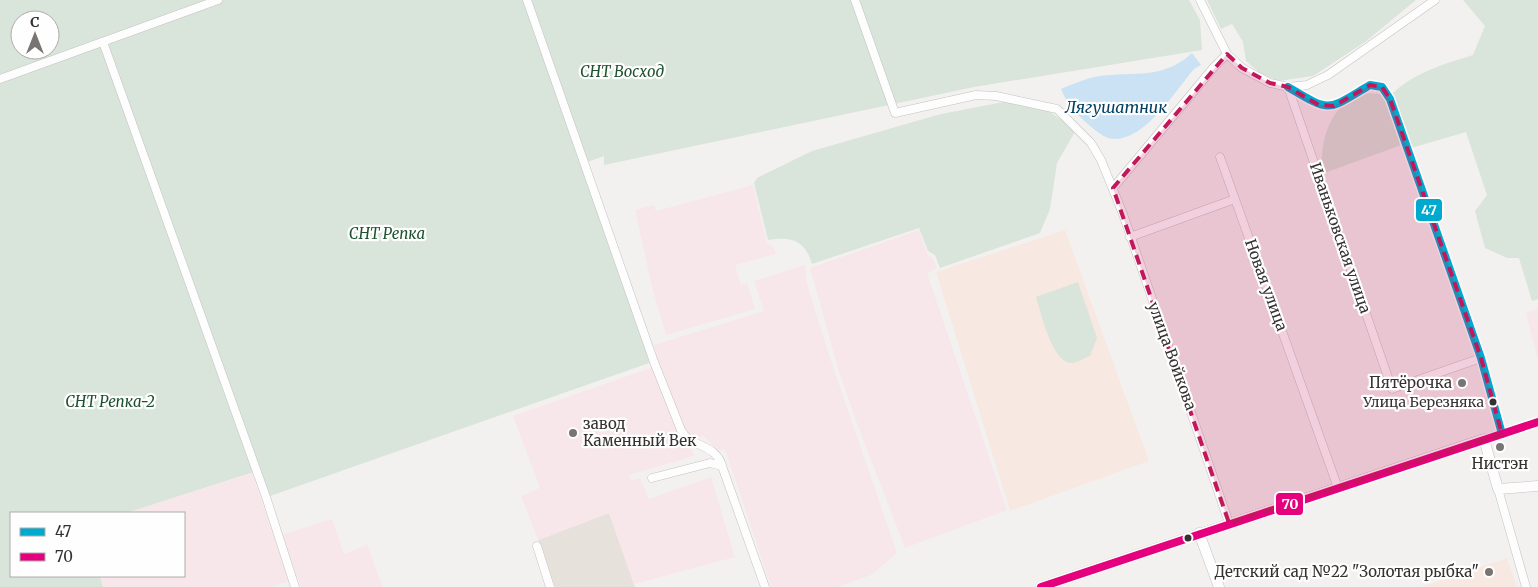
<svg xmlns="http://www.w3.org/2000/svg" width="1538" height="587" viewBox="0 0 1538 587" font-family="Merriweather,serif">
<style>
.built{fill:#e7e1dc}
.industrial{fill:#f7e7ea}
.education{fill:#f7e8e2}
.green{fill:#d9e4da;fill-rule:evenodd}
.water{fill:#cae2f3}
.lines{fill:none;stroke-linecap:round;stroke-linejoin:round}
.minor-casing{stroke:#c4c2c1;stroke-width:9}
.major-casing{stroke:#c4c2c1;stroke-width:11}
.minor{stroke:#fdfdfd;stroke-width:8}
.major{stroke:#fdfdfd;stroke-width:10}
.bus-1-casing{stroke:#fffefe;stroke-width:11}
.bus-2-casing{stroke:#fffefe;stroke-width:11}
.bus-1{stroke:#00a9ce;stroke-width:8}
.bus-2{stroke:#e5007d;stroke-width:8}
.marked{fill:#c2185b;fill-opacity:0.2;stroke:#c2185b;stroke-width:4;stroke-dasharray:10 6;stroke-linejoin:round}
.poi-dot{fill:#777574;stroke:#fffefe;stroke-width:2}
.bus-dot{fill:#343231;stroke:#fffefe;stroke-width:2}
.labels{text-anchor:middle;stroke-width:4.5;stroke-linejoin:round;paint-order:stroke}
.bus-label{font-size:14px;fill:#343231;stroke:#fffefe;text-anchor:end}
.park-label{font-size:15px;font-style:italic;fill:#1e522e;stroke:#fffefe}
.street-label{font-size:15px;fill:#343231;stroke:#fffefe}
.poi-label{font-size:15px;fill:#343231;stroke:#fffefe;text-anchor:end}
.water-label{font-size:16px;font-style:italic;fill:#003f62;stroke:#fffefe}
.line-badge{stroke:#fffefe;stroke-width:2}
.badge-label{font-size:14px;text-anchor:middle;font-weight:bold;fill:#fff}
</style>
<rect width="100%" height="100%" fill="#f3f1ef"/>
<path class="built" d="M609,513L635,587H555L538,540Z"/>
<path class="industrial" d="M753,185L767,243L774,248L776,254L735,265L741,285L747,283L755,309L666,335L652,287L635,210L654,205L656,211Z
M919,230L928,255L933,259L937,268L927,273L1007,510L905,548L858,426L839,372L810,268Z
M805,265L807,284L829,355L897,553L871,575L838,587H771L725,449L717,451L704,436L694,438L686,432L659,366L654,345L764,311L754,281Z
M1538,308V360L1526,313Z
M653,367L684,443H688L694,456L629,475L631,481L640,478L649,499L711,477L735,557L634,584L609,513L538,540L521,496L540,488L513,416Z
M252,473L289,581L272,587H103L100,576H184V513H126Z
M332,519L344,554L367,545L383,587H301L282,535Z"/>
<path class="education" d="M1065,230L1149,461L1010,511L936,272Z
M1507,558L1517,587H1422Z"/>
<path class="green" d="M0,0H1189L1200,20L1202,50L974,87L604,165V156L582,164L646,342L649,363L270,496L260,470L126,513H11V576H100L103,587H0ZM20,20H50V50H20Z
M1207,0H1416L1365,42L1313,76L1278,81L1260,73L1246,61L1243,42L1232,24L1221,29Z
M1463,0H1538V299L1532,301L1519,258H1507L1485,248L1475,211L1487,195L1466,132L1411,148L1404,144L1322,174C1320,145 1327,110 1356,96C1366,91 1380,94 1391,95C1413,73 1444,64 1473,55L1485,26Z
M1014,100L1043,107L1076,130L1057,163L1050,209L1040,233L940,268L935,255L928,251L919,228L812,264C805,240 792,236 768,240L754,183L757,178L812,151L941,114Z
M1078,282L1097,338L1090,356C1085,358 1078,362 1072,363C1052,364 1041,312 1036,297Z"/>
<path class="water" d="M1192,53L1201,65L1194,69C1176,90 1146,139 1115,139C1105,139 1096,131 1089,125C1076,114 1067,104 1061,89C1070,85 1080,81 1090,78C1127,69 1160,83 1192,53Z"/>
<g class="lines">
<g class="minor-casing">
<path id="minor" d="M527,0L654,362L681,430C691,449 717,442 723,469
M855,0L895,113L976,95L996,96L1057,109L1091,143L1101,160L1123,214L1229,523
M1200,0L1227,54L1242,68L1270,83L1288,87L1307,85L1328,75L1435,0
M103,42L266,497L295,587
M0,79L218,0
M1288,87C1332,113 1326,111 1370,85L1382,87L1390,99L1481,358L1502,434
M1288,87L1392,389L1481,358
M1220,157L1338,488
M1113,188L1214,67L1227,54
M1130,237L1235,199
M1484,439L1538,422
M652,478L710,463L722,466L765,587
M1498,489L1526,587
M537,546L550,587"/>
</g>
<g class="major-casing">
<path id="major" d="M1199,533L1219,587
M1041,587L1484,439L1498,489L1538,486"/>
</g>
<use href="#minor" class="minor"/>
<use href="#major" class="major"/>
<g class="bus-1-casing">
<path id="bus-1" d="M1288,87C1332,113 1326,111 1370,85L1382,87L1390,99L1481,358L1502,434"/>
</g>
<g class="bus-2-casing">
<path id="bus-2" d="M1041,587L1538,422"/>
</g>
<use href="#bus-1" class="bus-1"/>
<use href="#bus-2" class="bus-2"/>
</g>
<path class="marked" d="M1227,54L1242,68L1270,83L1288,87L1319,105L1334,106L1370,85L1382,87L1390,99L1481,358L1502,434L1229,523L1113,188Z"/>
<g class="poi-dot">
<circle cx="1462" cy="383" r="5"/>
<circle cx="573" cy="433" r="5"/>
<circle cx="1500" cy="447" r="5"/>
<circle cx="1489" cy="572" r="5"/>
</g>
<g class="bus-dot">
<circle cx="1493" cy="402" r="4.5"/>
<circle cx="1188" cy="538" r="4.5"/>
</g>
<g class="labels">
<g class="bus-label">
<text x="1484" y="407">Улица Березняка</text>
</g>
<g class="park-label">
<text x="622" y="77">СНТ Восход</text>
<text x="387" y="239">СНТ Репка</text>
<text x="110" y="407">СНТ Репка-2</text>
</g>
<g class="street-label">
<text transform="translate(1340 238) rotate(71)" y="5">Иваньковская улица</text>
<text transform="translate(1266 285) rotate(70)" y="5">Новая улица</text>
<text transform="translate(1172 356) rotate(70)" y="5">улица Войкова</text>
</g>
<g class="poi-label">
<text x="1452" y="388">Пятёрочка</text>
<text x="583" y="429" text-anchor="start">завод<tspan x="583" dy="17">Каменный Век</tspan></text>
<text x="1500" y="469" text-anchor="middle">Нистэн</text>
<text x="1479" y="577">Детский сад №22 "Золотая рыбка"</text>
</g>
<g class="water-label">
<text x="1116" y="113">Лягушатник</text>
</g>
</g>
<g class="line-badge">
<rect x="1415" y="198" width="28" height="24" rx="5" fill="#00a9ce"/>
<rect x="1275" y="492" width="29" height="24" rx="5" fill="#e5007d"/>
</g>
<g class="badge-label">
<text x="1429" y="215">47</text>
<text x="1290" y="509">70</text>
</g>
<rect x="10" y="512" width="175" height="65" fill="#fffefe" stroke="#aeacac"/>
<rect x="20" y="528" width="25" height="8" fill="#00a9ce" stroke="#aeacac"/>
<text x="55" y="537" font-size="15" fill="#343231">47</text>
<rect x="20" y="553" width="25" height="8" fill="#e5007d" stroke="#aeacac"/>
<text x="55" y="562" font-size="15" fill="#343231">70</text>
<g transform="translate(35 35)"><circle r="24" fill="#fffefe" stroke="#aeacac"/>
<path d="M0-4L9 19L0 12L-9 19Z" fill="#777574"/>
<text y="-8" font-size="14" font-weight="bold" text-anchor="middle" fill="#343231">С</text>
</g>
</svg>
